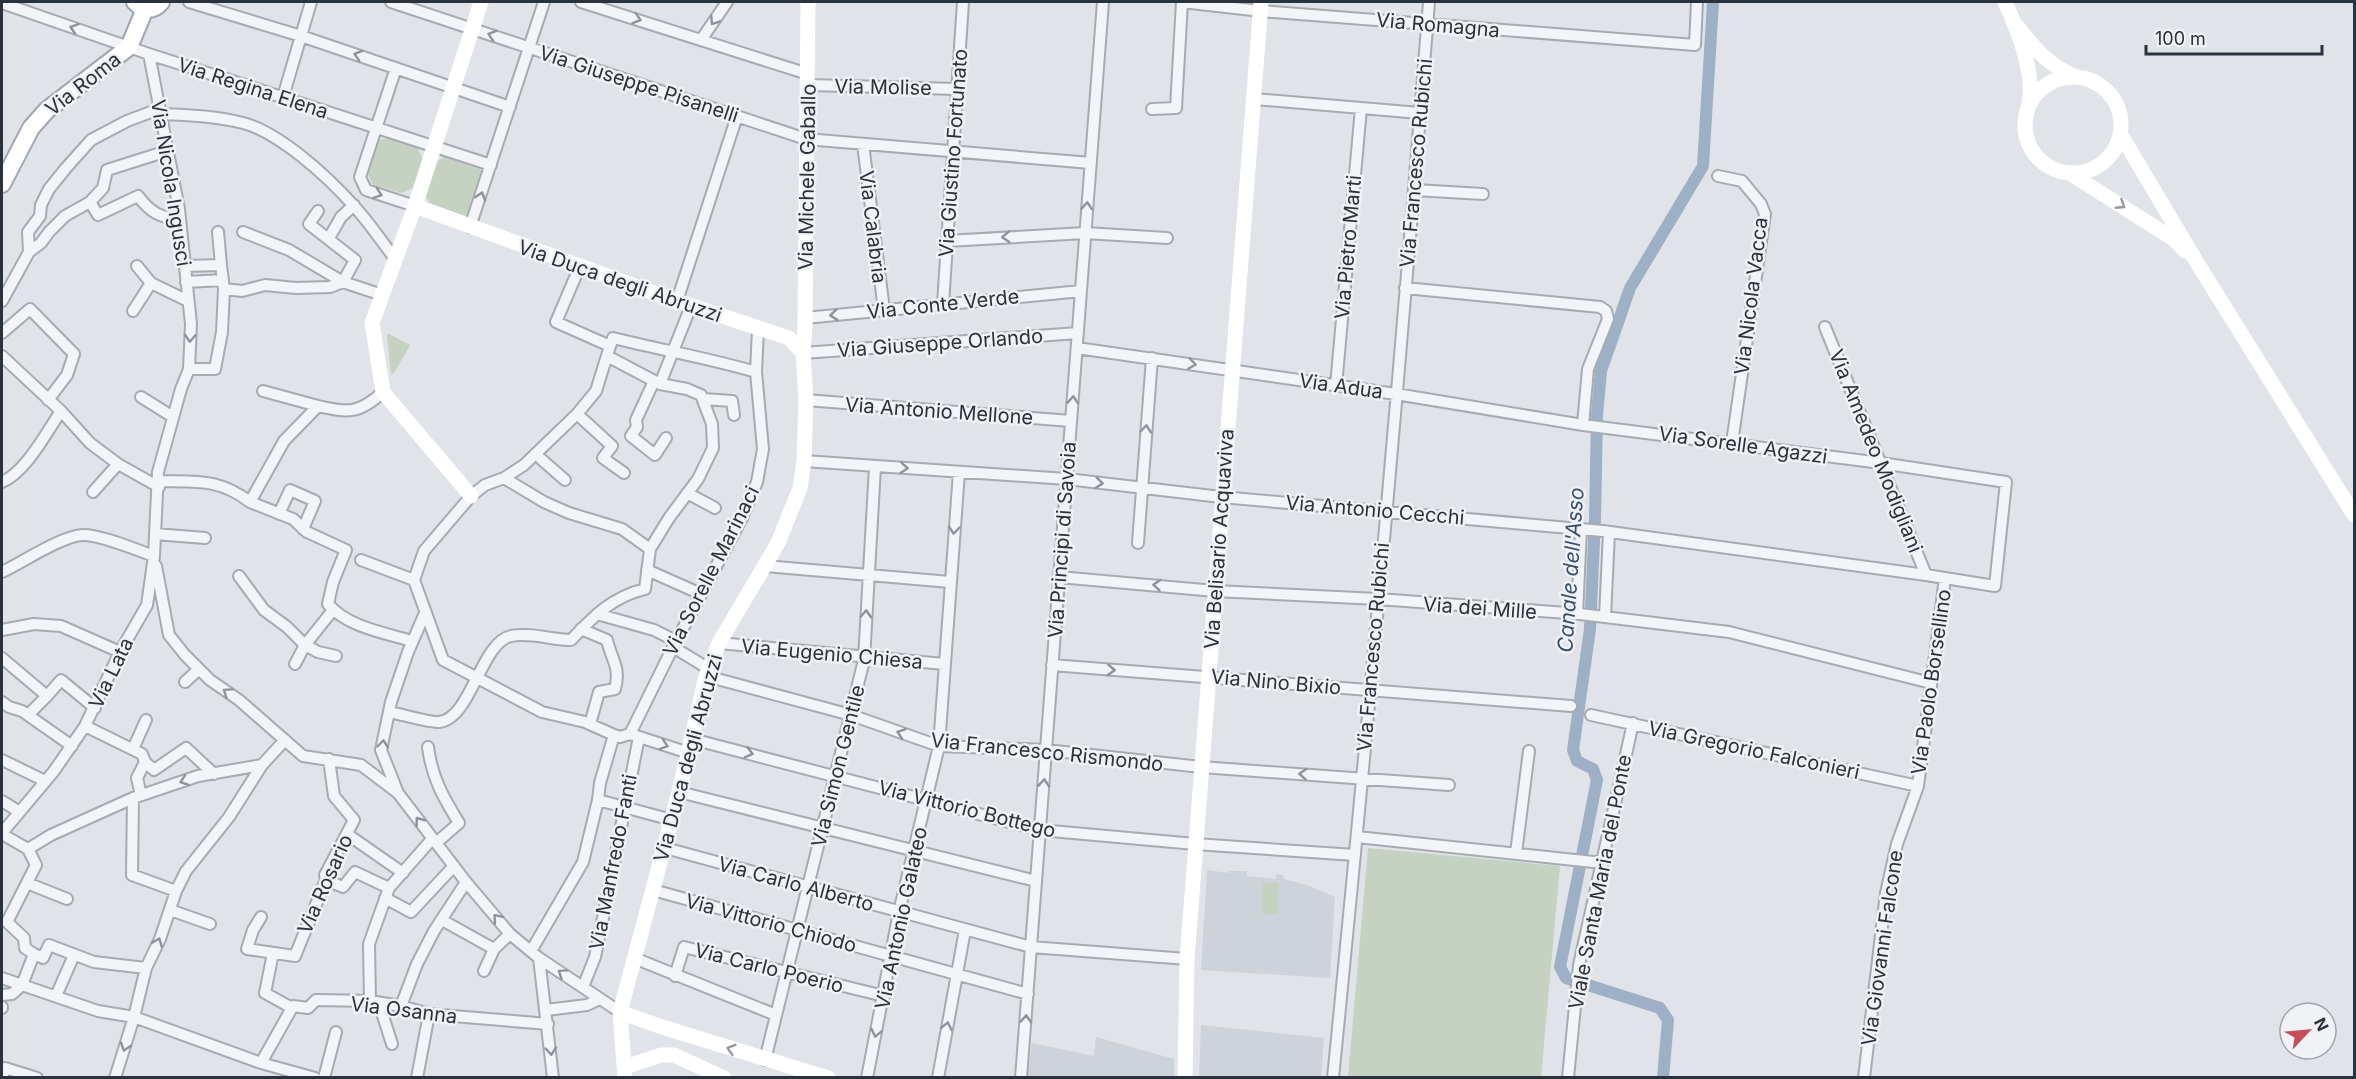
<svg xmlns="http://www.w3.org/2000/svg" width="2356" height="1079" viewBox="0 0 2356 1079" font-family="Inter,sans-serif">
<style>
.built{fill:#ced2da}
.green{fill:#c5d2c2}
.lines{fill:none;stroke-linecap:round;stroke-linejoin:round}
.canal{stroke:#9db0c6;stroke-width:12}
.street-casing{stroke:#a6aab2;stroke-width:14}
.primary-casing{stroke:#a0a7b3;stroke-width:20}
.street{stroke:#f3f4f7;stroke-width:10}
.secondary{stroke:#fff;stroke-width:15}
.primary{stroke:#fff;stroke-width:16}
.oneway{stroke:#8e929b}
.oneway2{stroke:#94989f}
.labels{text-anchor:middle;stroke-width:5;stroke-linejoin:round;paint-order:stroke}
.street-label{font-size:20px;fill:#2a313f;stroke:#f0f2f6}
.water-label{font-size:21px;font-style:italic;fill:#364e70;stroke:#f0f2f6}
</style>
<rect width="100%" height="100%" fill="#e0e3e8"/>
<path class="built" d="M1207,870L1229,873V871H1247V876L1276,879V874L1283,875L1284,879L1307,885L1335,897L1330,978L1201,970Z
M1201,1025L1324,1038L1321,1077H1199Z
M1096,1037L1174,1059V1077H1028L1032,1043L1094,1056Z"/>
<path class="green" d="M390,137L417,146L423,160L414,187L402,193L373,185L367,172L379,140Z
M444,157L482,170L466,216L429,203L425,193L434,164Z
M389,334L410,345L396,370L391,375L387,335Z
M1368,848L1560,866L1541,1077H1348Z
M1263,883H1279L1278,915L1262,914Z"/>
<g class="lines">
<path class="canal" d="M1663,1078L1668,1020L1660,1008L1566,978L1560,967L1597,780L1593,769L1577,761L1573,750L1590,629L1595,519L1597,415L1601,371L1630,288L1703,166L1713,2"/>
<g class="street-casing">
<path id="street" d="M189,2L301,36L510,107
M391,2L806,139L1091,163
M581,2L808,74
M1182,2L1261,11L1695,45L1697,2
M2,3L149,54L491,165
M701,40L727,2
M396,68L360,177L366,190L415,206
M809,85L957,89
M283,97L311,2
M1254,99L1420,113
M1152,109L1176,108L1182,2
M160,114C188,115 216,116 243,123C279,132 328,177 353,205C369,222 382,242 396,260
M863,144L884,310
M1718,176L1742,181L1761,204L1765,214L1732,443
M1415,190L1483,194
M90,202L98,215L138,196C150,212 160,218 180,219
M470,227L544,2
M218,232L221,265
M243,232L289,250L343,282L355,260L309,224L318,211
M329,238L341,217L354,205
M947,241L1085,233L1167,238
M29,252L28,232L40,216L41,205L49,189L66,168L91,140L127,121L159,109
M137,266L151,283L188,301
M185,266L221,265L224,289L242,291L265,285L296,288L330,287L343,282L382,295
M580,266L556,322L610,346L613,338C661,350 708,358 756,372
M186,282L223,280
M1405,288L1600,307L1606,311L1608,319L1588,369L1583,425
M2,301L29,252L41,243L49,232L65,216L90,202L103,188L107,170L167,151
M677,301L737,116
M943,304L963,2
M133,311L151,283
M805,318L1081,291
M1825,327L1926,575
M2,333L30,309L74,354L67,375L48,400
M803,353L1078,333
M2,356L61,411L90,443L118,464L159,487
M189,369H215L222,332L224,289
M654,381L636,420L637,427L631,436L655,455L666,438
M660,384L691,306
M1336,386L1361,108
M263,391L318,406
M383,392C359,414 348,413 318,406L284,441L250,502L293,519L307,532L346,550L333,582L328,604C347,627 385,633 412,641
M141,397L173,417
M703,399L732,401L734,415
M806,400L1071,421
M577,414L612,446L603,458L624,473
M541,459L565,480
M804,461L1067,479L1221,497L1603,531L1926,575L1995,586L2006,482L1881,463L1583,425L1396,394L1077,348
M504,478L544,502L569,513L622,529L650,549
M159,481C196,482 219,478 250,502
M2,482C26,472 46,433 61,411
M93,492L118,464
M687,493L715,508
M279,514L290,490L315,501L303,529
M155,534L205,538
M1138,543L1152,358
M361,560L414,580
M156,566L169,635L185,655L210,680L239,700L303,756L361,765L398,793
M765,566L950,582
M647,570L701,594
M2,572C23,562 60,537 82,535C99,534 137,550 154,556
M239,576L264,610L287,627L305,645L318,652L336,656
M1059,577L1215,591L1378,599L1580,614L1729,632L1931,683
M414,580L443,660L542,712L585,722L614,735L620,737L630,734L689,753
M414,580L424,551L471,496L485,485L504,478L524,465L577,414L596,391L610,346
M425,613L408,652L391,702L381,750L398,793L466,882L510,934L539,958L620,1012
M597,614L654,630L676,641
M1577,614L1581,529
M1605,617L1609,532
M581,629L607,640C611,659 621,667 615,689L599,692L590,724
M2,630L34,624L61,626L120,652
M719,643L944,664
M673,647L709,669
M2,658L47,696L61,680L95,708
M295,664L305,645L333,610
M1052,665L1571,706
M706,676L851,715L939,746L1046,750L1201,767L1449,785
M185,682L199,669
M2,702L9,707L22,711L72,746
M389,712C401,714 430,723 439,722C471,719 481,642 511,636C530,632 552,640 571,640C594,616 612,597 645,589L650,549L669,518L698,479L713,448L712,424L701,395L687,389L660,384L607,356
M28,715L47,696
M1591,715L1918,786
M85,726L142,754L145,762L154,770L186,748L214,774
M630,734L673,647L742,518L757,482L763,449L756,372L758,329
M692,739L1040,830L1195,844L1355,855
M428,747C432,778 443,797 459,823L436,843
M133,749L146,720
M2,760L45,781
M679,792L1036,881
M141,795L137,778L145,762
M133,798L132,875L176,891
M598,800L672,820
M2,801L18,811
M2,833L54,771L85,726L120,652L147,605L154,556L158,472L181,389L189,369L191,324L179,209L149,54
M2,834L28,849L51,835L133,798L198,776L262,765
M347,834L403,873
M1357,837L1603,863
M665,848L1031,947L1187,959
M1516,853L1529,751
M326,880L343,887L355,872L389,888
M27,883L67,899
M653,890L1028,994
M385,898L411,912L454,866
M170,910L210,924
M261,917L253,930L247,949L295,956L326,880L325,875L354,820L334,796L329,759
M442,920L494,949L510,934
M531,951L583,862L598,800L600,783L614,735
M273,953L265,993L292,1008
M34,954L43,958L49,945L94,962L146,968
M539,958L553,1078
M634,958L776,1015
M484,971L494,949
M675,976L684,947L884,996
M2,978L22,985L34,954L25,948L24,938L7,922L36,865L28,849
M583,987L595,957L601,928L639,737
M2,995L12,994L22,985L98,1011L134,1017L261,1063L315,1078
M56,996L74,955
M370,1001L369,944L389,888L432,839
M383,1003V1016L392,1044
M401,1006L417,964L434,931L466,882
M2,1007V1008
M546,1010L587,1005L600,999
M765,1060L864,660L875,467
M261,1063L293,1006L308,1008L316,1000L370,1001L401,1006L429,1014L548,1024
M2,1078L5,1068L37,1078
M115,1078L134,1017L146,968L160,939L176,891L186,871L229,817L262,765L285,740
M324,1078L336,1032
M417,1078L429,1014
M867,1078L899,912L939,746L959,472
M938,1078L965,930
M1021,1078L1103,2
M1333,1078C1369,719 1401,360 1429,2
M1568,1078L1579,965L1633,723
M1864,1078L1886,893L1897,844L1918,786L1945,578"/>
</g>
<g class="primary-casing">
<path id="primary" d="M135,2C143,11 154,11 161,2
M2,184L31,128L47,110L129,47L145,9"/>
</g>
<use href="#street" class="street"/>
<path class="secondary" d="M2005,2C2018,31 2035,72 2029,104
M2018,27C2036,50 2047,64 2074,76
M2025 125a48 48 0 1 1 96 0a48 48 0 1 1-96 0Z
M2121,135L2196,261L2354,515
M2071,174L2175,240L2185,251
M415,206L668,298L789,338L803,353
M471,496L383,392L372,323L415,206L481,2
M620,1012L659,1026L828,1078
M625,1067L661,1055H674L724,1078
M625,1078L620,1012L679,792L706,676L719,643L778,543L800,488L804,461L806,400L803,353L805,327L808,2
M1185,1078L1187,959L1261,2"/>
<use href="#primary" class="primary"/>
</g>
<defs><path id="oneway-chevron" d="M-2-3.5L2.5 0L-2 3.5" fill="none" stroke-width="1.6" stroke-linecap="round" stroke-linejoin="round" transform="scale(1.5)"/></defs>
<g class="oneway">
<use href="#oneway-chevron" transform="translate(637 19) rotate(18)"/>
<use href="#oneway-chevron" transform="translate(714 21) rotate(124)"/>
<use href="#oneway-chevron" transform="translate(74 28) rotate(-161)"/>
<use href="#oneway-chevron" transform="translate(492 35) rotate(-162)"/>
<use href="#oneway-chevron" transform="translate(358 55) rotate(-162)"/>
<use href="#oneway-chevron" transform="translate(378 194) rotate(19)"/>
<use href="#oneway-chevron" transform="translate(481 196) rotate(-72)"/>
<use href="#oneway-chevron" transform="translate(1087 206) rotate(-86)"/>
<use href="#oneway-chevron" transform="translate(1006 237) rotate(177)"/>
<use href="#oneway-chevron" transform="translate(834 315) rotate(174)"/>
<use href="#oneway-chevron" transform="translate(190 338) rotate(93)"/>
<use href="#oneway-chevron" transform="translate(1192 364) rotate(8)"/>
<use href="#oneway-chevron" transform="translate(1073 400) rotate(-86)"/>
<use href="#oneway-chevron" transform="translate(1146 429) rotate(-85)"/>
<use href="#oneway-chevron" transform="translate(904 468) rotate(4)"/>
<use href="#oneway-chevron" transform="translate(1099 483) rotate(6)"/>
<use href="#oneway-chevron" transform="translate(954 530) rotate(95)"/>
<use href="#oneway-chevron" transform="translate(1157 585) rotate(-175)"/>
<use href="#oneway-chevron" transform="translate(866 614) rotate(-87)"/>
<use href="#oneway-chevron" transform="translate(1111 670) rotate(4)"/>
<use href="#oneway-chevron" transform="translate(227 692) rotate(-145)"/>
<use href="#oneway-chevron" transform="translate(901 733) rotate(-161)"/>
<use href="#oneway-chevron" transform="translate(383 744) rotate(-85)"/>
<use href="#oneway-chevron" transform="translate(664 745) rotate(18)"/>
<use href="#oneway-chevron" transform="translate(749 753) rotate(15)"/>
<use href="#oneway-chevron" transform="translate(1303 774) rotate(-176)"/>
<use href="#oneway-chevron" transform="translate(184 781) rotate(161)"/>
<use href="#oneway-chevron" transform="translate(1044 783) rotate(-86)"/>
<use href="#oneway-chevron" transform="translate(419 821) rotate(-127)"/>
<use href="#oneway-chevron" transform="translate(497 918) rotate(-130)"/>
<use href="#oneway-chevron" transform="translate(158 942) rotate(-68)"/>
<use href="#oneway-chevron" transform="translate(562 973) rotate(-146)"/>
<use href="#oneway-chevron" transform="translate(1026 1019) rotate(-86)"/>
<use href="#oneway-chevron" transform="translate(947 1026) rotate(-79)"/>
<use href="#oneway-chevron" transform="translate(876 1033) rotate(102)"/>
<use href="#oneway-chevron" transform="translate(125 1047) rotate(108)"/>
<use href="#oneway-chevron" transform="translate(551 1051) rotate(85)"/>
</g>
<g class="oneway2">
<use href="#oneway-chevron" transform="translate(2121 205) rotate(33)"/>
<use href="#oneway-chevron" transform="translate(731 1049) rotate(-163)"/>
</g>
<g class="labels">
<g class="street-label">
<text transform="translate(1438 25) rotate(5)" y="7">Via Romagna</text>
<text transform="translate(83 84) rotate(-38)" y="7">Via Roma</text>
<text transform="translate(639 84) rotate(18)" y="7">Via Giuseppe Pisanelli</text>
<text transform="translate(883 87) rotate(1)" y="7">Via Molise</text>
<text transform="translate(253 88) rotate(18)" y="7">Via Regina Elena</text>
<text transform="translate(953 153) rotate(-86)" y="7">Via Giustino Fortunato</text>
<text transform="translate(1416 163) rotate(-85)" y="7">Via Francesco Rubichi</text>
<text transform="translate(807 177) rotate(-89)" y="7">Via Michele Gaballo</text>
<text transform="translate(171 183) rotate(81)" y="7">Via Nicola Ingusci</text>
<text transform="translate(873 227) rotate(83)" y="7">Via Calabria</text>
<text transform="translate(1348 247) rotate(-85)" y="7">Via Pietro Marti</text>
<text transform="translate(620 281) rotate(19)" y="7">Via Duca degli Abruzzi</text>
<text transform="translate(1751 296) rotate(-83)" y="7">Via Nicola Vacca</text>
<text transform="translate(943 304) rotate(-6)" y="7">Via Conte Verde</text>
<text transform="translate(940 343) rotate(-4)" y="7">Via Giuseppe Orlando</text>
<text transform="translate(1341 386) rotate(8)" y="7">Via Adua</text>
<text transform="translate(939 411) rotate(4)" y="7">Via Antonio Mellone</text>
<text transform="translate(1743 445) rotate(8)" y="7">Via Sorelle Agazzi</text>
<text transform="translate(1876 451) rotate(68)" y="7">Via Amedeo Modigliani</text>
<text transform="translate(1375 510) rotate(5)" y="7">Via Antonio Cecchi</text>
<text transform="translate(1219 539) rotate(-86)" y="7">Via Belisario Acquaviva</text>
<text transform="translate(1062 540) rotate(-86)" y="7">Via Principi di Savoia</text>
<text transform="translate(711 571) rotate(-63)" y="7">Via Sorelle Marinaci</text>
<text transform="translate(1480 608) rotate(4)" y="7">Via dei Mille</text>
<text transform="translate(1373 647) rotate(-85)" y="7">Via Francesco Rubichi</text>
<text transform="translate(832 654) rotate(5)" y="7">Via Eugenio Chiesa</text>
<text transform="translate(111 673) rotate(-64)" y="7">Via Lata</text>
<text transform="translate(1276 682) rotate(5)" y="7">Via Nino Bixio</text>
<text transform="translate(1931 682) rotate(-82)" y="7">Via Paolo Borsellino</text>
<text transform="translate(1754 750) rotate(12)" y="7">Via Gregorio Falconieri</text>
<text transform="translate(1047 752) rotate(6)" y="7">Via Francesco Rismondo</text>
<text transform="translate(688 758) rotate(-75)" y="7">Via Duca degli Abruzzi</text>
<text transform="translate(838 766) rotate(-76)" y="7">Via Simon Gentile</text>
<text transform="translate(967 809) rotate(14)" y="7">Via Vittorio Bottego</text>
<text transform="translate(613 862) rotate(-79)" y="7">Via Manfredo Fanti</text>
<text transform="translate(1600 882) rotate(-79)" y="7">Viale Santa Maria del Ponte</text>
<text transform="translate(325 884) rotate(-66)" y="7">Via Rosario</text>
<text transform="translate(796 884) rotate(15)" y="7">Via Carlo Alberto</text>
<text transform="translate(901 918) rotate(-78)" y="7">Via Antonio Galateo</text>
<text transform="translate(771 923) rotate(15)" y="7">Via Vittorio Chiodo</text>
<text transform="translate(1882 948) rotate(-82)" y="7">Via Giovanni Falcone</text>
<text transform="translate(769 968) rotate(14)" y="7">Via Carlo Poerio</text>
<text transform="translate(404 1010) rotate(7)" y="7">Via Osanna</text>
</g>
<g class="water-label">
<text transform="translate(1571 570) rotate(-86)" y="7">Canale dell'Asso</text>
</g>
</g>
<rect width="2356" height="1079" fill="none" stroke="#2a313f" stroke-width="6"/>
<g transform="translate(2308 1031) rotate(64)"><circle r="28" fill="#f0f2f6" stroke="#a1a5ad" stroke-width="1.5"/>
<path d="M0-4.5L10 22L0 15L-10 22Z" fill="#c64d5a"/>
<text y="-9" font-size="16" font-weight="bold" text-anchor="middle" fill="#2a313f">N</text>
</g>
<path d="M2146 45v9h176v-9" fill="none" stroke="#2a313f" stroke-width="3"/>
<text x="2155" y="45" font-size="18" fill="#2a313f" stroke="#f0f2f6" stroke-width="4.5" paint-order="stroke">100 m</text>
</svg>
